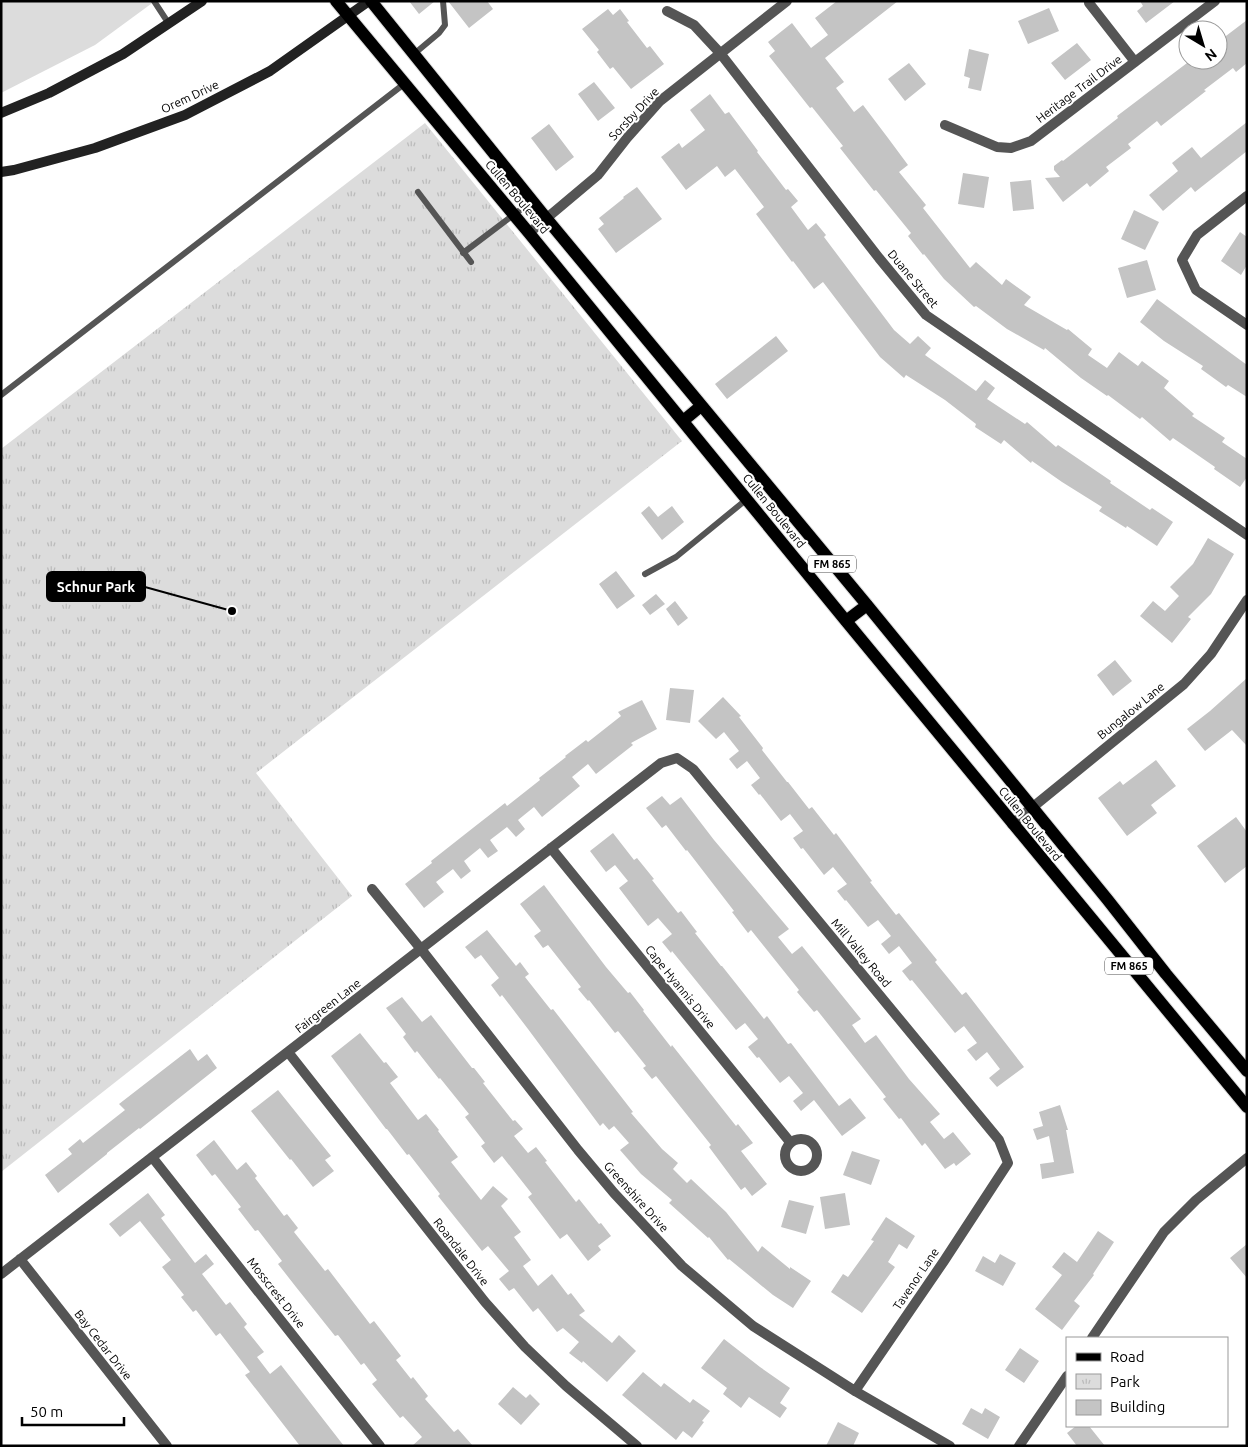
<svg xmlns="http://www.w3.org/2000/svg" width="1248" height="1447" viewBox="0 0 1248 1447" font-family="Ubuntu,sans-serif">
<style>
.grass{fill:#dcdcdc}
.park{fill:url(#park-tufts)}
.building{fill:#c4c4c4}
.lines{fill:none;stroke-linecap:round;stroke-linejoin:round}
.primary-casing{stroke:#dbdbdb;stroke-width:14}
.service{stroke:#555;stroke-width:6}
.minor{stroke:#555;stroke-width:10}
.secondary{stroke:#222;stroke-width:10}
.primary{stroke:#000;stroke-width:12}
.labels{text-anchor:middle;stroke-width:4;stroke-linejoin:round;paint-order:stroke}
.shield{fill:#fff;stroke:#4c4c4c;stroke-width:1}
.shield-label{font-size:11px;font-weight:bold;fill:#000}
.street-label{font-size:12px;fill:#000;stroke:#fff}
.leader{fill:none;stroke:#000;stroke-width:2}
.callout-dot{fill:#000;stroke:#fff;stroke-width:2}
.callout{fill:#000;stroke:#000;stroke-width:2}
.callout-label{font-size:14px;text-anchor:middle;font-weight:bold;fill:#fff}
</style>
<defs>
<pattern id="park-tufts" width="24" height="20" patternUnits="userSpaceOnUse" patternTransform="scale(1.25)"><rect width="24" height="20" fill="#dcdcdc"/><path d="M3 7l-1-3M5 7V3M7 7l1-3M15 17l-1-3M17 17v-4M19 17l1-3" fill="none" stroke="#bbb"/></pattern>
</defs>
<rect width="100%" height="100%" fill="#fff"/>
<path class="grass" d="M1,1H155L95,45L1,93Z"/>
<path class="park" d="M425,123L682,441L256,773L352,896L1,1172V449Z"/>
<path class="building" d="M409,1H435L419,14Z
M448,1H487L493,9L469,28Z
M837,1H898L825,58L844,82L836,88L854,112L863,105L888,138L908,165L899,172L926,205L923,208L970,268L976,262L1002,285L1006,279L1031,297L1024,305L1067,330L1068,329L1092,349L1088,355L1107,368L1119,352L1138,366L1142,361L1169,381L1164,388L1194,414L1192,416L1225,438L1222,442L1247,459V477L1240,487L1214,469L1215,467L1173,438L1170,441L1142,417L1140,419L1108,395L1107,396L1081,378L1045,348L1044,350L1007,329L976,306L974,307L944,279L924,254L923,255L908,236L911,233L876,190L874,191L840,148L843,146L812,107L810,108L769,56L775,51L768,42L792,23L811,48L828,35L815,18Z
M1140,1H1175L1146,23L1137,11L1143,6Z
M1049,8L1059,31L1028,44L1018,21Z
M608,9L613,15L620,9L629,21L627,22L647,48L650,46L664,64L631,89L613,67L610,69L597,52L599,50L582,29Z
M1247,20V63L1236,72L1233,68L1204,90L1206,91L1161,126L1157,121L1128,144L1131,148L1106,167L1109,171L1090,187L1087,183L1063,202L1045,178L1060,177L1054,170V166L1062,160L1063,161L1118,118L1117,116L1191,60H1218V42Z
M1077,43L1091,60L1065,80L1051,63Z
M969,49L989,54L981,91L968,88L970,78L964,76Z
M909,63L926,84L905,101L888,79Z
M594,82L615,108L598,121L578,94Z
M710,94L725,114L729,112L758,151L757,152L786,190L788,189L798,201L791,207L808,230L816,223L826,235L824,237L894,330L910,344L918,336L931,348L925,355L976,391L985,380L995,388L987,399L1025,424L1027,422L1056,447L1058,445L1111,481L1110,483L1150,510L1152,508L1173,522L1157,546L1127,526L1126,528L1099,511L1102,507L1062,482L1032,461L1031,463L1004,440L1001,444L975,427L976,424L945,400L906,375L904,378L880,357L823,282L814,289L793,261L792,262L756,214L764,207L735,169L725,177L717,166L686,190L661,157L679,143L682,148L705,130L690,110Z
M1247,122V151L1195,192L1191,187L1163,211L1149,195L1178,171L1172,163L1192,147L1201,158Z
M549,124L574,157L556,171L531,138Z
M963,173L989,177L984,208L958,204Z
M1031,180L1034,209L1013,211L1010,182Z
M637,187L662,219L616,253L598,229L604,224L599,218L624,198L623,197Z
M1134,210L1159,222L1145,250L1121,239Z
M1240,232L1247,237V265L1241,275L1221,261Z
M1147,260L1156,290L1127,298L1118,268Z
M1157,299L1247,365V397L1228,385L1226,387L1201,369L1203,366L1164,341L1140,322Z
M776,336L788,351L727,399L715,384Z
M649,506L658,517L672,506L684,522L662,540L641,513Z
M1208,538L1234,554L1211,594L1188,617L1191,619L1172,643L1140,616L1153,601L1165,611L1179,596L1170,587L1193,564Z
M616,571L635,596L617,609L599,584Z
M656,594L665,604L650,615L642,605Z
M675,601L688,618L678,626L666,609Z
M1115,660L1132,681L1113,696L1097,675Z
M1247,678V746L1232,730L1205,751L1187,729L1210,711Z
M670,688L694,690L690,723L666,720Z
M723,697L741,716L739,717L763,748L762,750L787,782H788L809,809L812,807L834,835L836,833L872,881L870,882L896,915L899,913L920,939L937,960L935,962L962,995L966,992L1024,1067L997,1087L989,1078L1000,1069L987,1052L976,1061L967,1050L977,1043L964,1026L955,1033L912,980L910,981L902,971L912,963L899,946L889,954L881,944L891,936L878,920L868,927L846,900L845,901L837,891L847,884L833,867L824,875L803,848L801,849L793,838L803,831L790,814L781,821L760,794L759,795L751,785L760,778L747,761L737,769L729,759L739,751L724,732L716,739L698,721Z
M642,700L657,729L631,743L633,745L596,774L588,764L572,777L580,786L542,817L534,807L518,820L525,829L516,837L507,827L490,840L498,851L488,858L480,848L464,861L471,871L461,879L453,869L436,882L444,892L424,908L405,884L432,863L431,861L478,824L505,803L507,806L540,780L539,778L566,757L565,756L586,740L588,742L621,716L618,712Z
M1156,760L1176,786L1151,805L1157,813L1127,836L1098,798L1120,781L1123,785Z
M662,796L670,805L681,797L714,840L789,929L778,937L792,954L802,946L861,1019L852,1025L865,1043L876,1035L909,1079L940,1114L930,1122L944,1139L953,1132L971,1154L956,1166L954,1163L945,1169L925,1143L922,1146L901,1118L899,1119L883,1099L886,1097L817,1010L814,1012L797,992L799,990L751,930L748,933L732,912L734,911L687,850L686,851L666,825L662,828L646,808Z
M1236,817L1247,832V866L1225,883L1197,846Z
M613,833L634,860L637,858L654,879L652,880L678,913L681,911L697,932L695,933L721,966H722L764,1019L767,1016L788,1044L791,1043L839,1106L850,1098L866,1118L842,1136L814,1100L801,1111L793,1101L803,1093L789,1076L780,1083L759,1057L757,1058L748,1047L758,1039L745,1023L736,1030L672,951L671,953L662,942L672,934L658,918L648,926L619,888L628,881L615,865L606,872L590,851Z
M544,885L606,967L628,993L630,992L644,1010L643,1011L671,1047L672,1045L736,1126L738,1124L753,1143L741,1151L767,1184L752,1196L745,1187L741,1190L709,1147L711,1145L656,1076L652,1079L643,1068L646,1066L618,1031L615,1033L589,1000L588,1001L578,989L581,987L548,945L543,948L534,936L541,931L520,904Z
M487,930L516,966L520,962L529,974L525,977L551,1010L553,1009L633,1112L631,1113L662,1149L678,1163L673,1169L687,1183L691,1179L726,1212L758,1252L762,1246L790,1269V1267L811,1281L793,1308L773,1295L729,1259L728,1260L709,1237L708,1238L669,1203L672,1200L641,1174L620,1150L629,1143L614,1126L609,1130L603,1123L600,1126L528,1029L502,995L500,997L491,985L499,978L481,955L475,959L465,947Z
M402,997L422,1022L431,1015L472,1068H474L485,1082L483,1083L513,1121L515,1120L523,1129L514,1136L528,1153L536,1147L547,1161L545,1162L576,1202L579,1199L599,1224L601,1223L611,1236L598,1246L601,1250L588,1261L567,1234L560,1239L528,1197L532,1194L502,1156L494,1163L481,1146L485,1143L465,1117L469,1114L440,1078L439,1079L417,1051L415,1053L403,1037L406,1034L386,1008Z
M360,1033L384,1063L386,1062L398,1077L390,1083L418,1120L426,1114L439,1130L438,1131L458,1157L451,1162L481,1200L493,1186L508,1199L501,1206L521,1232L514,1237L531,1260L523,1266L538,1286L552,1274L568,1295L571,1293L585,1311L579,1315L612,1343L619,1335L636,1351L607,1382L583,1361L582,1363L569,1353L579,1342L563,1328L557,1332L538,1308L533,1312L514,1288L509,1291L499,1279L509,1271L488,1246L482,1251L438,1196L440,1194L409,1154L407,1155L387,1129H386L331,1056Z
M190,1049L198,1061L207,1054L217,1068L140,1129L139,1128L107,1153V1154L58,1193L45,1175L72,1154L68,1149L80,1139L83,1143L125,1110L119,1104Z
M278,1090L331,1156L325,1160L334,1171L313,1187L291,1159L290,1160L251,1111Z
M1060,1105L1068,1130H1066L1074,1173L1042,1179L1040,1164L1054,1162L1049,1136L1037,1140L1033,1129L1043,1126L1039,1112Z
M214,1140L237,1170L246,1162L257,1176L255,1178L284,1216L287,1214L298,1228L294,1232L325,1271L328,1269L370,1324L374,1321L401,1356L396,1360L411,1379L413,1377L428,1396L425,1399L454,1432L458,1429L473,1446H412L422,1437L403,1416L400,1418L372,1384L377,1380L364,1363L361,1365L338,1335L335,1336L296,1287L278,1264L282,1261L258,1230L255,1231L238,1209L241,1207L215,1174L212,1176L196,1155Z
M852,1151L880,1160L871,1185L843,1175Z
M148,1193L165,1215L161,1218L195,1263L206,1254L214,1264L202,1274L226,1305L230,1302L247,1324L244,1327L264,1352L257,1357L270,1374L281,1365L344,1446H300L245,1375L250,1372L220,1333L216,1336L196,1310L193,1312L181,1297L184,1295L162,1267L171,1260L140,1221L120,1237L109,1224Z
M845,1193L850,1225L825,1229L820,1197Z
M789,1200L814,1206L806,1234L781,1227Z
M886,1217L915,1236L907,1249L899,1244L888,1262L895,1267L862,1313L831,1292L843,1274L848,1277L874,1241L871,1240Z
M1098,1231L1114,1242L1093,1274L1094,1275L1074,1301L1080,1306L1062,1330L1035,1309L1062,1275L1052,1267L1064,1252L1077,1262Z
M1247,1244V1278L1230,1258Z
M1000,1254L1016,1263L1003,1286L975,1271L983,1256L995,1263Z
M724,1339L760,1367L790,1388L780,1403L787,1408L780,1418L749,1397L741,1408L723,1394L727,1388L701,1368Z
M1020,1348L1039,1361L1024,1383L1005,1370Z
M643,1372L661,1387L664,1383L690,1403L693,1399L710,1411L702,1421L704,1422L692,1438L683,1431L676,1440L622,1395Z
M513,1387L526,1398L530,1394L540,1404L521,1425L498,1404Z
M971,1408L982,1414L985,1408L1000,1417L988,1439L962,1424Z
M838,1422L859,1433L853,1446H826Z
M1076,1426H1089L1105,1446H1077L1067,1433Z"/>
<g class="lines">
<g class="primary-casing">
<path id="primary" d="M336,1L529,233L846,621L1247,1107
M371,1L546,218L867,605L1107,899L1166,974L1247,1071
M683,421L701,406
M846,621L867,605"/>
</g>
<path class="service" d="M154,1L169,24
M414,54L439,33L445,25L443,1
M418,192L471,262
M463,253L532,201
M1,395L404,84
M645,574L676,557L747,499"/>
<path class="minor" d="M1089,3L1135,62
M667,11L694,25L720,53L879,258L926,315L1247,535
M945,125L997,147L1011,148L1031,141L1215,1
M1247,196L1197,235L1182,260L1196,290L1247,325
M529,233L598,175L627,138L660,101L787,1
M1012,824L1184,684L1211,654L1247,600
M551,848L790,1142
M372,889L421,949L578,1150L614,1193L682,1266L753,1326L855,1391L950,1446
M288,1052L485,1302L525,1347L566,1386L637,1446
M785 1155a16 16 0 1 1 32 0a16 16 0 1 1-32 0Z
M152,1157L380,1446
M20,1259L167,1446
M1,1274L661,763L677,758L693,769L999,1140L1008,1163L944,1261L855,1391
M1092,1338L1164,1232L1196,1200L1247,1158
M1019,1446L1067,1376"/>
<path class="secondary" d="M1,113L49,93L123,54L202,1
M1,172L14,170L95,148L185,115L270,71L369,1"/>
<use href="#primary" class="primary"/>
</g>
<g class="labels">
<g class="shield">
<rect x="808" y="555.5" width="48" height="17" rx="4"/>
<rect x="1105" y="957.5" width="48" height="17" rx="4"/>
</g>
<g class="shield-label">
<text x="832" y="568">FM 865</text>
<text x="1129" y="970">FM 865</text>
</g>
<g class="street-label">
<text transform="translate(1079 89) rotate(-37)" y="4">Heritage Trail Drive</text>
<text transform="translate(190 97) rotate(-25)" y="4">Orem Drive</text>
<text transform="translate(634 114) rotate(-47)" y="4">Sorsby Drive</text>
<text transform="translate(517 197) rotate(50)" y="4">Cullen Boulevard</text>
<text transform="translate(913 279) rotate(50)" y="4">Duane Street</text>
<text transform="translate(774 511) rotate(51)" y="4">Cullen Boulevard</text>
<text transform="translate(1131 711) rotate(-39)" y="4">Bungalow Lane</text>
<text transform="translate(1030 824) rotate(51)" y="4">Cullen Boulevard</text>
<text transform="translate(861 953) rotate(50)" y="4">Mill Valley Road</text>
<text transform="translate(680 987) rotate(51)" y="4">Cape Hyannis Drive</text>
<text transform="translate(328 1006) rotate(-38)" y="4">Fairgreen Lane</text>
<text transform="translate(636 1197) rotate(48)" y="4">Greenshire Drive</text>
<text transform="translate(461 1252) rotate(52)" y="4">Roandale Drive</text>
<text transform="translate(916 1279) rotate(-56)" y="4">Tavenor Lane</text>
<text transform="translate(276 1293) rotate(52)" y="4">Mosscrest Drive</text>
<text transform="translate(103 1345) rotate(52)" y="4">Bay Cedar Drive</text>
</g>
</g>
<path class="leader" d="M232 611L145 587"/>
<circle class="callout-dot" cx="232" cy="611" r="5"/>
<rect class="callout" x="47" y="572" width="98" height="29" rx="5"/>
<g class="callout-label">
<text x="96" y="592">Schnur Park</text>
</g>
<rect width="1248" height="1447" fill="none" stroke="#000000" stroke-width="5"/>
<rect x="1066" y="1337" width="162" height="90" fill="#ffffff" stroke="#999999"/>
<rect x="1076" y="1353" width="25" height="8" fill="#000000" stroke="#999999"/>
<text x="1110" y="1362" font-size="15" fill="#000000">Road</text>
<rect x="1076" y="1374" width="25" height="15" fill="url(#park-tufts)" stroke="#999999"/>
<text x="1110" y="1387" font-size="15" fill="#000000">Park</text>
<rect x="1076" y="1400" width="25" height="15" fill="#c4c4c4" stroke="#999999"/>
<text x="1110" y="1412" font-size="15" fill="#000000">Building</text>
<g transform="translate(1203 45) rotate(142)"><circle r="24" fill="#ffffff" stroke="#999999"/>
<path d="M0-4L9 19L0 12L-9 19Z" fill="#000000"/>
<text y="-8" font-size="14" font-weight="bold" text-anchor="middle" fill="#000000">N</text>
</g>
<path d="M22 1417v8h102v-8" fill="none" stroke="#000000" stroke-width="2.5"/>
<text x="30" y="1417" font-size="15" fill="#000000" stroke="#ffffff" stroke-width="4" paint-order="stroke">50 m</text>
</svg>
